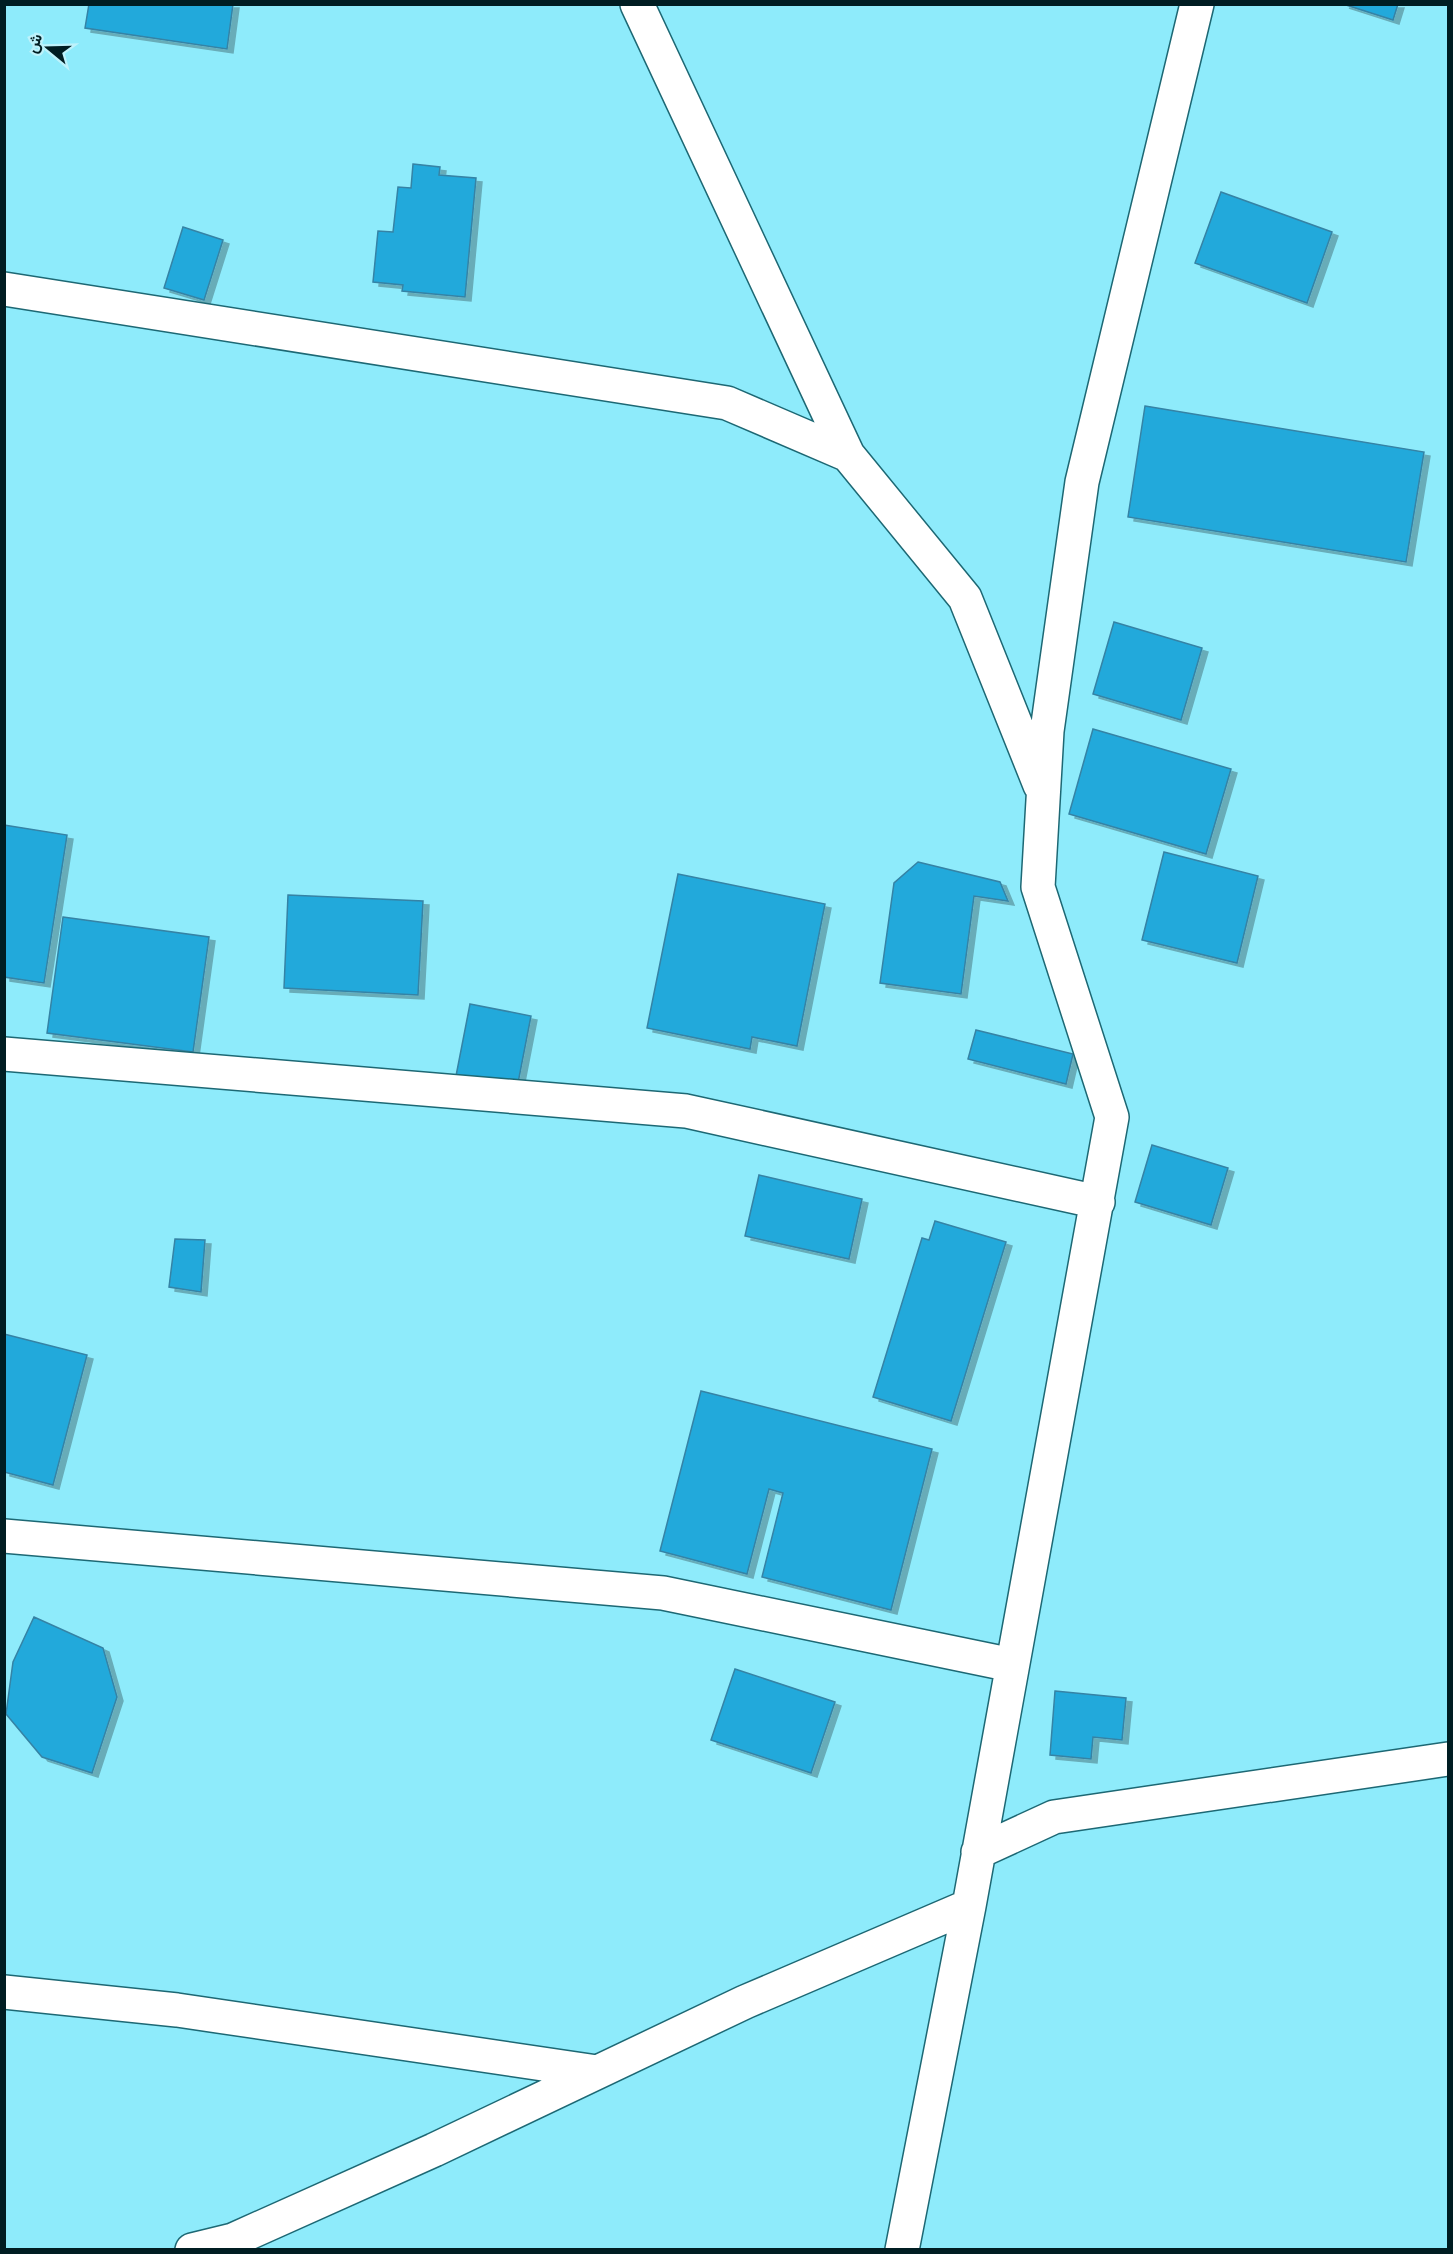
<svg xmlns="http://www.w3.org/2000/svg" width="1453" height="2254" viewBox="0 0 1453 2254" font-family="'PT Sans',Vazirmatn,sans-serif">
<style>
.building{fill:#24a9db;stroke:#3583a5;stroke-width:1.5;filter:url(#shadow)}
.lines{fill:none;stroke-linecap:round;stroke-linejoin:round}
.minor-casing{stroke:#1d6874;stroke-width:36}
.minor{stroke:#fff;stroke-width:33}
</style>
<defs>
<filter id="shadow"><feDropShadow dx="6" dy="4" stdDeviation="0" flood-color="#0004"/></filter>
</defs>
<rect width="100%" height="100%" fill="#8eebfb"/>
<path class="building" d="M89,4H233L227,49L85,28Z
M1343,4H1398L1393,20Z
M413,164L440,167L439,175L476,178L465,297L402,291L403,285L373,282L378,231L393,232L398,187L411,188Z
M1221,192L1332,232L1307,303L1195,263Z
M183,227L223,240L204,300L164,288Z
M1145,406L1424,452L1406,562L1128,517Z
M1114,622L1202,648L1181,720L1093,694Z
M1093,729L1231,769L1206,854L1069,814Z
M4,825L67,835L44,983L4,977Z
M1164,852L1258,876L1237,963L1142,940Z
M918,862L1000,882L1008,901L974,896L961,994L880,983L894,883Z
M678,874L825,904L797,1046L752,1037L750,1049L647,1028Z
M288,895L423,901L418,995L284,988Z
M63,917L209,937L193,1052L47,1033Z
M470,1004L531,1016L517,1088L456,1076Z
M976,1030L1073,1054L1066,1084L968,1059Z
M1152,1145L1228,1168L1211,1225L1135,1202Z
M759,1175L862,1199L849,1259L745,1236Z
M935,1221L1006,1242L951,1421L873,1397L922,1238L929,1240Z
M175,1239L205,1240L201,1292L169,1287Z
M4,1334L87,1355L53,1485L4,1472Z
M701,1391L932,1449L891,1610L762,1577L783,1493L769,1489L747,1574L660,1551Z
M34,1617L103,1648L117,1697L92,1773L42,1757L6,1714L13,1662Z
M735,1669L835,1702L811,1773L711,1740Z
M1055,1691L1126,1698L1122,1740L1093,1737L1091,1759L1050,1755Z"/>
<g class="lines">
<g class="minor-casing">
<path id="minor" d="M637,4L848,455
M4,289L727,403L848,455L965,598L1040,785
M4,1054L686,1111L1098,1202
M4,1536L663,1593L1012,1665
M978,1852L1054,1817L1448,1759
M4,1992L177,2010L597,2072
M192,2250L233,2240L434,2150L745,2002L969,1906
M902,2250L969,1906L1112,1117L1038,887L1047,731L1082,482L1197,4"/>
</g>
<use href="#minor" class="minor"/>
</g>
<rect width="1453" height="2254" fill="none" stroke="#001d22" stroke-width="12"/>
<g transform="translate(48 48) rotate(289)" stroke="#bef2fb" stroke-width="4.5" paint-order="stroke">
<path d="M0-4.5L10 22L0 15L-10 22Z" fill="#001d22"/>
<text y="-9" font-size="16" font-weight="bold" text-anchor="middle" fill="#001d22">ش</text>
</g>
</svg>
